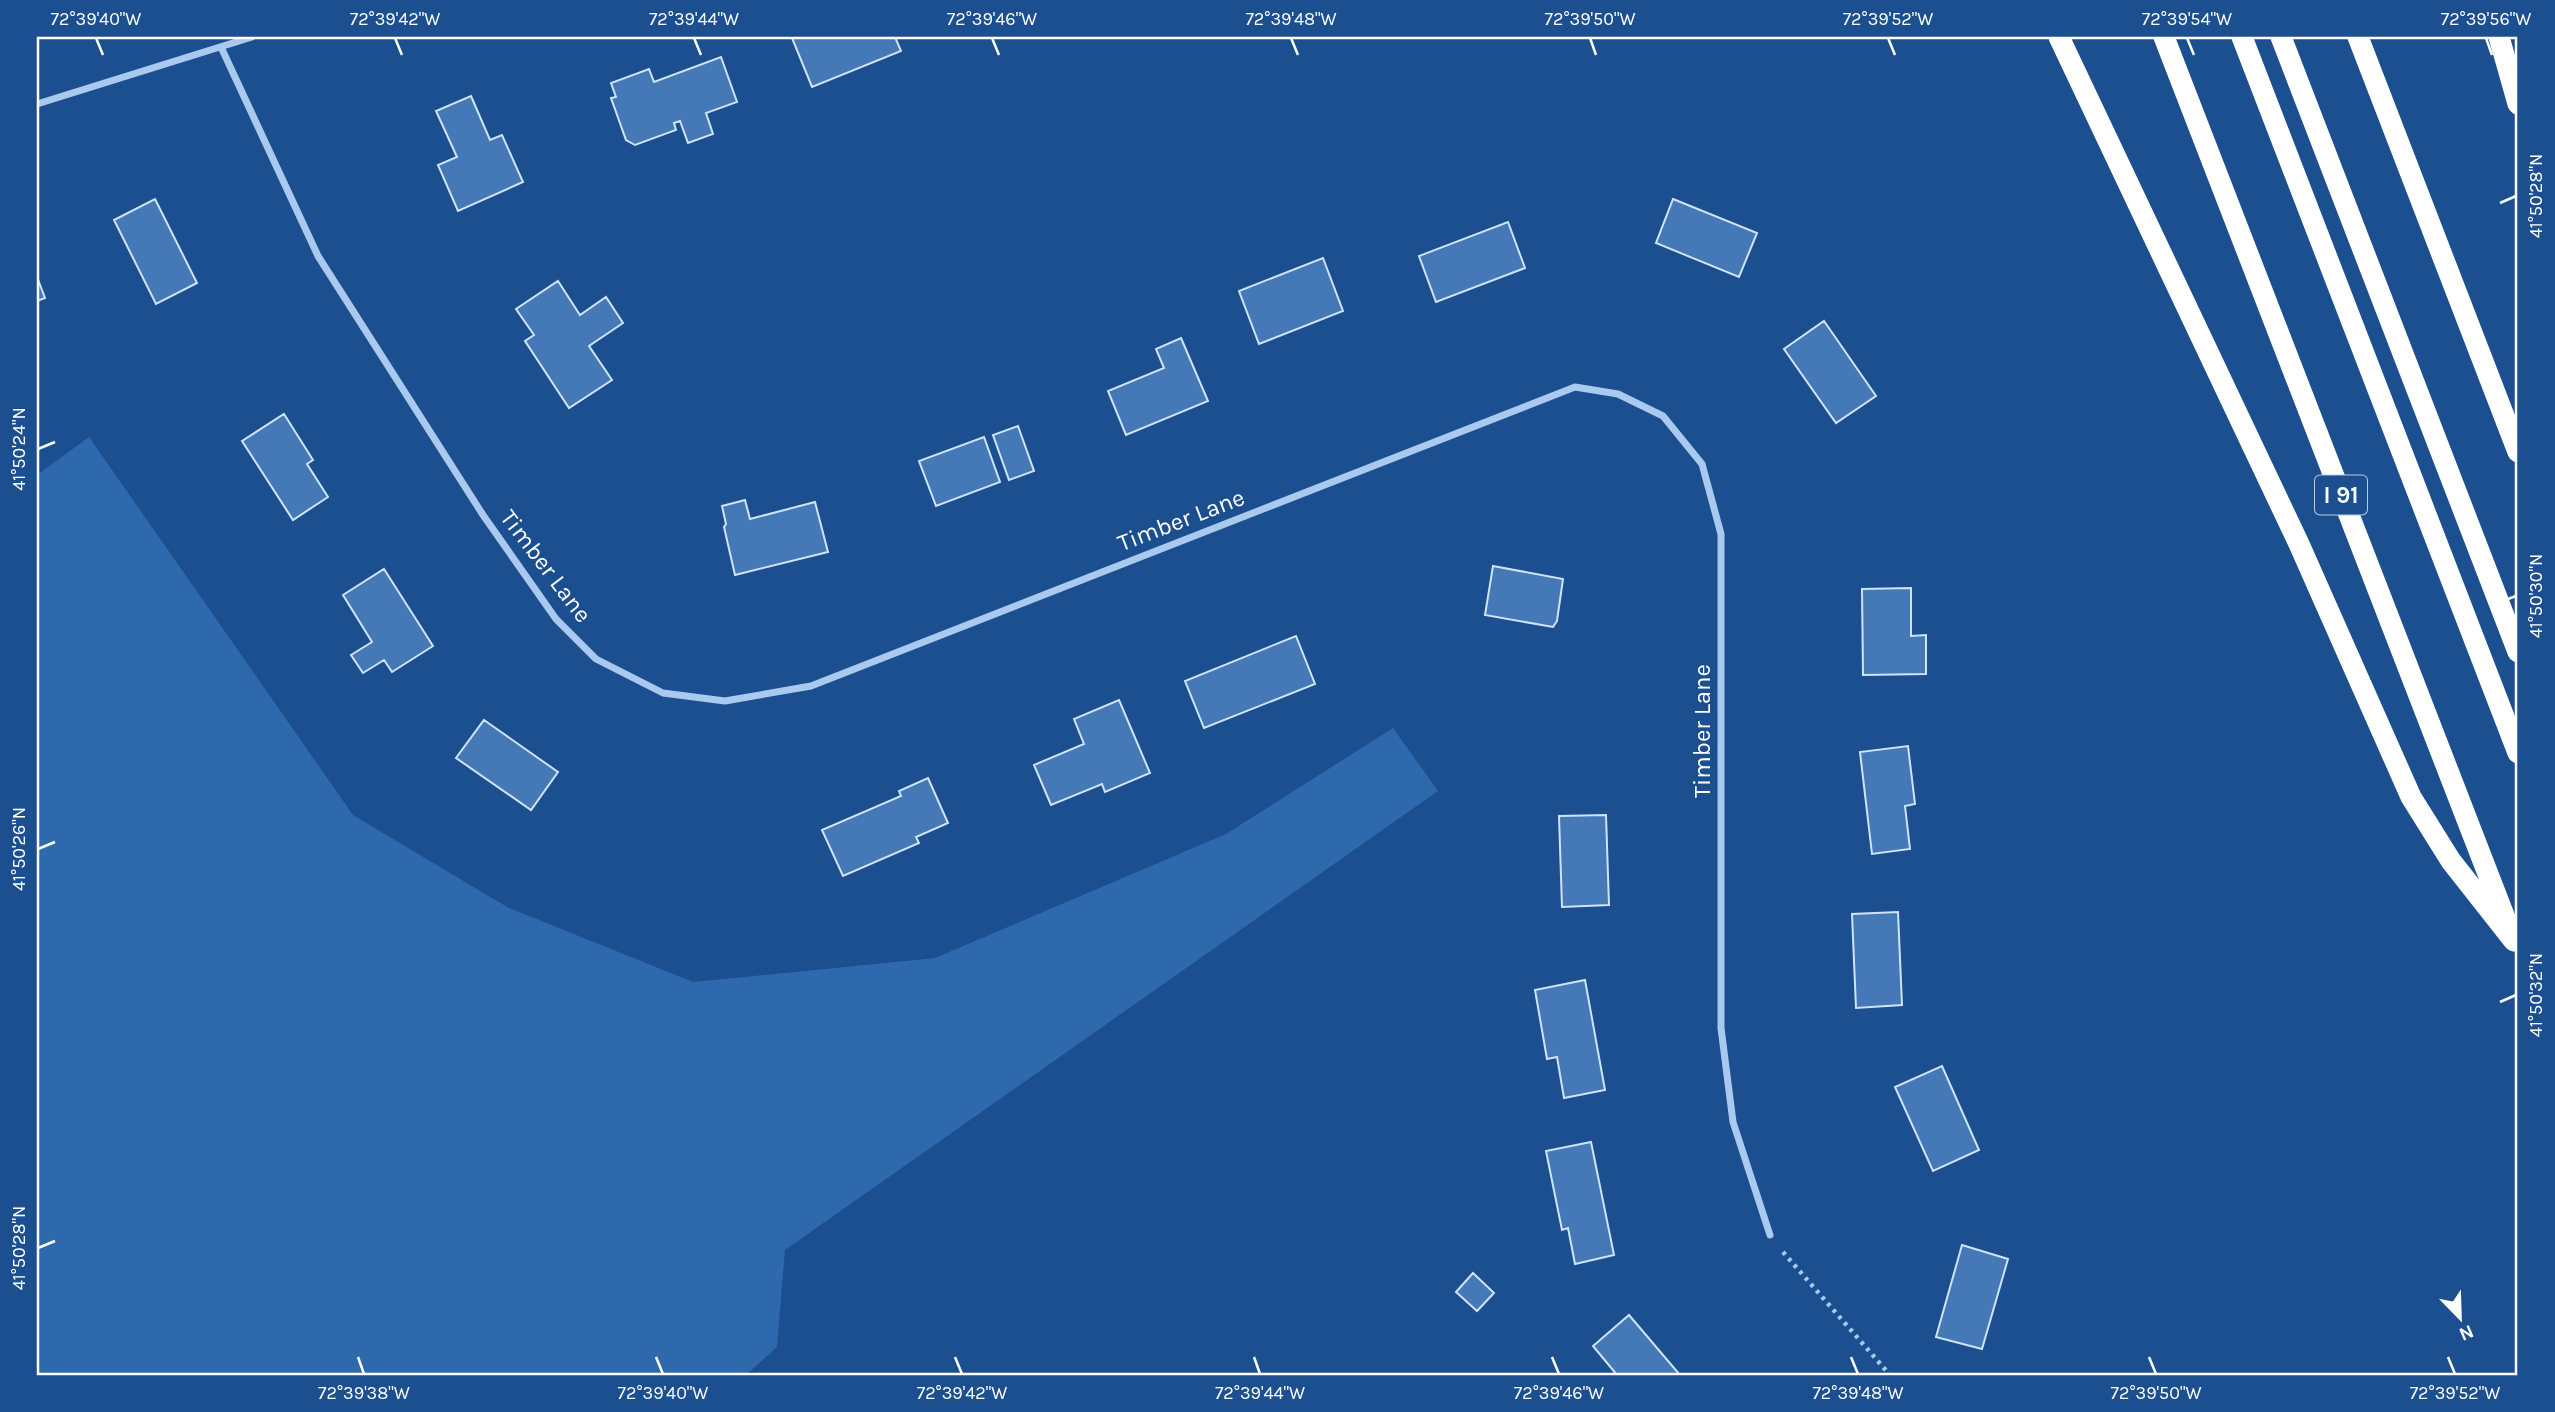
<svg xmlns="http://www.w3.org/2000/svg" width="2555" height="1412" viewBox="0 0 2555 1412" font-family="Karla,sans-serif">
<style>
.green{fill:#2e69ad}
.building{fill:#4478b7;stroke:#cfe3fa;stroke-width:2}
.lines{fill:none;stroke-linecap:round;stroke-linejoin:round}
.path{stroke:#a9c9ee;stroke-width:4.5;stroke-dasharray:3.5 5;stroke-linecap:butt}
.minor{stroke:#a9c9ee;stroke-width:7}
.motorway{stroke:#fff;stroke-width:21}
.ticks{fill:none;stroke:#fff;stroke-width:2.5}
.labels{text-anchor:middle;stroke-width:5;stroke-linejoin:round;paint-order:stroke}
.shield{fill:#1b4f8f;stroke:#bbcadd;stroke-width:2}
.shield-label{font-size:23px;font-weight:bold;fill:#fff}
.street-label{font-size:24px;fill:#fff;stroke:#1b4f8f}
.neatline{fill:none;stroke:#fff;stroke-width:2.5}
.ticks-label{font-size:18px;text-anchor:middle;fill:#fff}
</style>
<rect width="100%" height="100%" fill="#1b4f8f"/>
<path class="green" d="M89,437L353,815L507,907L693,982L935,958L1226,834L1393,728L1438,791L785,1250L777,1347L746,1375H37V475Z"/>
<path class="building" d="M895,37L901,51L812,87L792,38Z
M721,57L737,102L706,113L713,134L688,143L680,121L674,123L676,130L635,145L626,140L611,98L616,97L611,83L649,69L654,82Z
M471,96L490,140L502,135L523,182L458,211L438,165L457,157L436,111Z
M155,199L197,283L156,304L114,220Z
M1673,199L1757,233L1739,277L1656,243Z
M1508,222L1525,268L1436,302L1419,256Z
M1323,258L1343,311L1259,344L1239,291Z
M37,277L45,298L37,301Z
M558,281L580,315L606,297L623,323L589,346L612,380L569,408L525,341L534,335L516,309Z
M1824,321L1876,396L1836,423L1784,349Z
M1181,338L1208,401L1126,435L1108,391L1164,368L1156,349Z
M284,414L313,460L307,464L328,497L293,520L242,441Z
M1018,426L1034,471L1009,480L993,435Z
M984,437L1000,482L936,506L919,461Z
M745,500L750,519L815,502L828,552L735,575L724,527L726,524L722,506Z
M1493,566L1563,579L1557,621L1553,627L1485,615Z
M384,569L433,646L392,672L384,660L363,673L351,655L372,642L343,595Z
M1911,588V636L1926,635V674L1863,675L1862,589Z
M1296,636L1315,684L1204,728L1185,681Z
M1119,700L1150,773L1105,792L1102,784L1051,805L1034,765L1084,744L1074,719Z
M484,720L558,772L531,810L456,758Z
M1908,746L1915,804L1905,806L1910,849L1872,854L1860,752Z
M928,778L948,823L916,837L919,843L843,876L822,830L901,796L899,791Z
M1606,815L1609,905L1562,907L1559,816Z
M1898,912L1902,1005L1856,1008L1852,914Z
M1585,980L1605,1090L1564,1098L1557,1057L1547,1059L1535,990Z
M1942,1066L1979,1150L1933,1171L1895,1087Z
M1591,1142L1614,1255L1575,1264L1568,1228L1562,1230L1546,1151Z
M1962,1245L2008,1259L1982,1349L1936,1337Z
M1473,1273L1494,1293L1477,1311L1456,1292Z
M1629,1315L1680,1375H1617L1593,1346Z"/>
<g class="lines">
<path class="path" d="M1783,1252L1890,1375"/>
<path class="minor" d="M221,47L318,256L483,515L556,619L596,659L663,693L725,701L811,686L1575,387L1618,394L1663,416L1702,464L1721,534V1028L1733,1122L1770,1235
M37,104L252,37"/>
<path class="motorway" d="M2059,37L2299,544L2411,797L2451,861L2514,941
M2164,37L2507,923
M2242,37L2518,753
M2281,37L2518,652
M2358,37L2518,452
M2499,37L2518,104"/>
</g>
<path class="ticks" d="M96,38L103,55M395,38L402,55M694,38L701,55M992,38L999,55M1291,38L1298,55M1590,38L1596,55M1888,38L1895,55M2187,38L2194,55M2486,38L2492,55M2500,203L2516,196M38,449L55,442M2500,602L2516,596M38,849L55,842M2500,1002L2516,995M38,1248L55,1241M358,1357L364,1374M656,1357L663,1374M955,1357L962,1374M1254,1357L1260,1374M1552,1357L1559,1374M1851,1357L1858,1374M2149,1357L2156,1374M2448,1357L2455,1374"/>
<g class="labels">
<rect class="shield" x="2315" y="475.5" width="52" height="39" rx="5"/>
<g class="shield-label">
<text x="2341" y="503">I 91</text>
</g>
<g class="street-label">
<text transform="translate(1181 520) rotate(-21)" y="8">Timber Lane</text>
<text transform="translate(546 566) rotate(53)" y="8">Timber Lane</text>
<text transform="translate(1702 731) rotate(-90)" y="8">Timber Lane</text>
</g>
</g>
<rect width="2555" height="1412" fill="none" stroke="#1b4f8f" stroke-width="77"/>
<g transform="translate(2460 1318) rotate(157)" stroke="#1b4f8f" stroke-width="5" paint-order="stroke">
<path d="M0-5L12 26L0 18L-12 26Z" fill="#ffffff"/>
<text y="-10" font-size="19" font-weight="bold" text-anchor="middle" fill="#ffffff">N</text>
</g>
<rect x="38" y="38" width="2478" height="1336" class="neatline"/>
<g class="ticks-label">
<text x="96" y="25">72°39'40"W</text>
<text x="395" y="25">72°39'42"W</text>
<text x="694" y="25">72°39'44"W</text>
<text x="992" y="25">72°39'46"W</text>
<text x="1291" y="25">72°39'48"W</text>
<text x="1590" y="25">72°39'50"W</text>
<text x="1888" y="25">72°39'52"W</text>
<text x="2187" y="25">72°39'54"W</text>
<text x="2486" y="25">72°39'56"W</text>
<text transform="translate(2536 196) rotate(-90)" y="6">41°50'28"N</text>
<text transform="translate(19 449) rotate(-90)" y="6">41°50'24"N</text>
<text transform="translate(2536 596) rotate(-90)" y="6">41°50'30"N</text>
<text transform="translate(19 849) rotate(-90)" y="6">41°50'26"N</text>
<text transform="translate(2536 995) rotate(-90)" y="6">41°50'32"N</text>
<text transform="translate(19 1248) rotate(-90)" y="6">41°50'28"N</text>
<text x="364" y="1399">72°39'38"W</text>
<text x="663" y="1399">72°39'40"W</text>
<text x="962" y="1399">72°39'42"W</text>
<text x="1260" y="1399">72°39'44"W</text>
<text x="1559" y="1399">72°39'46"W</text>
<text x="1858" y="1399">72°39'48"W</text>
<text x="2156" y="1399">72°39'50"W</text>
<text x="2455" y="1399">72°39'52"W</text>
</g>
</svg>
